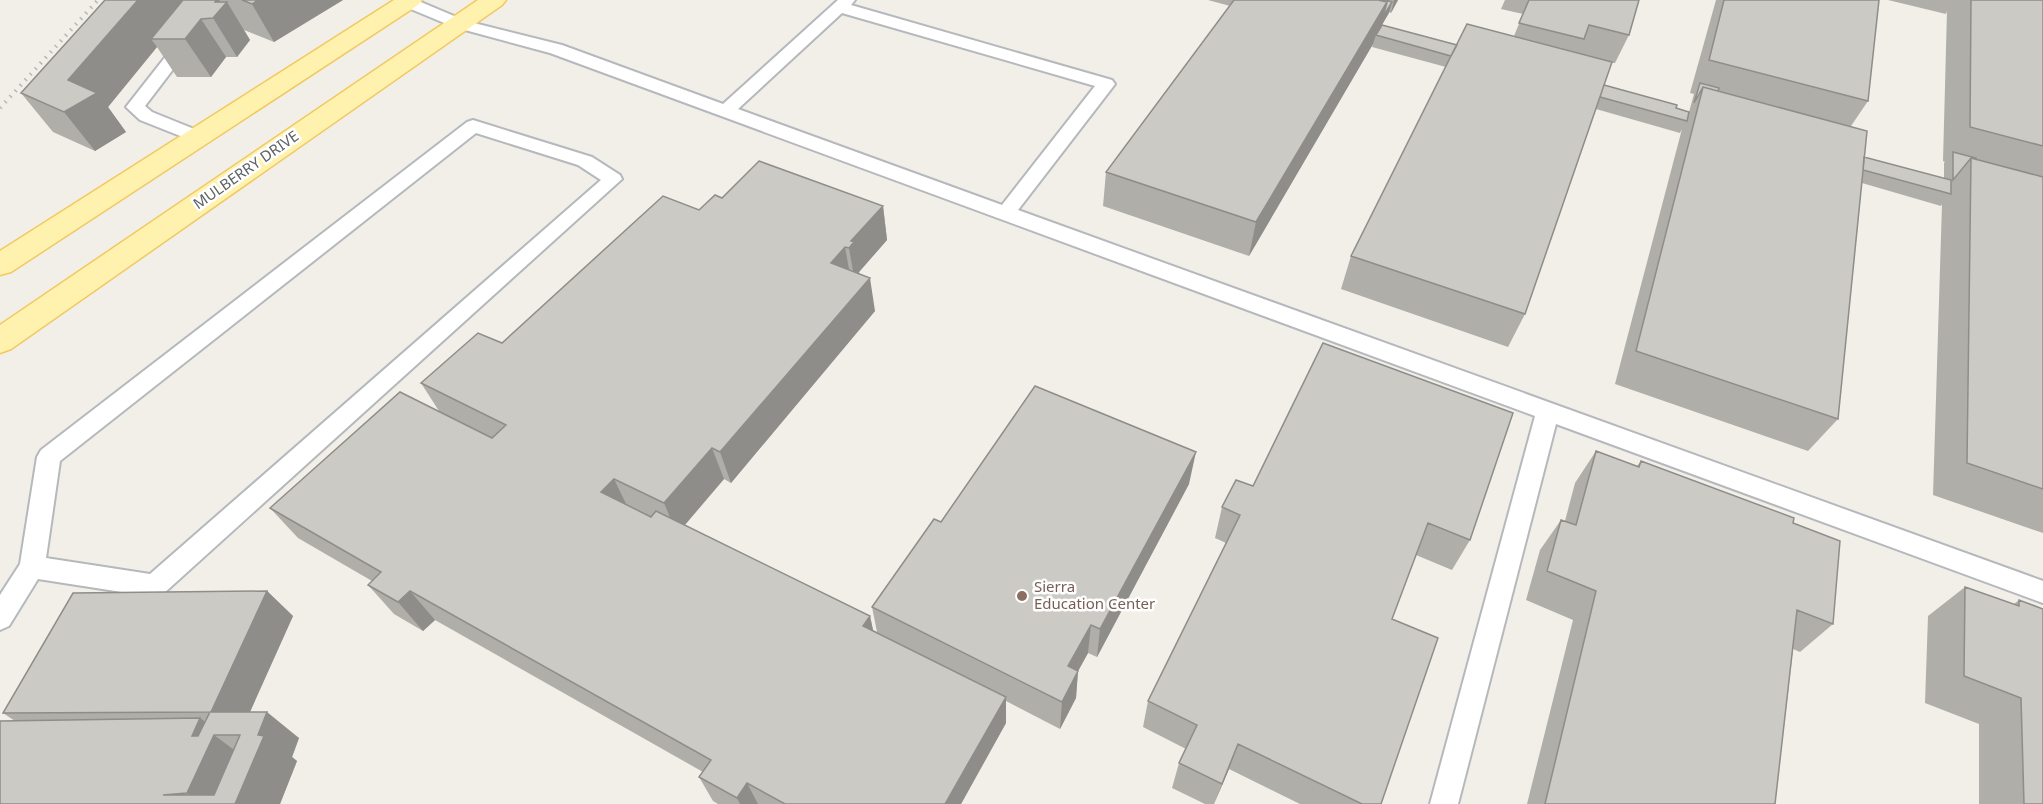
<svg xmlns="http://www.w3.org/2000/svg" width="2043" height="804" viewBox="0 0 2043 804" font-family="'Noto Sans',sans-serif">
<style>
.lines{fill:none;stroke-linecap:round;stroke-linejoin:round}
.service-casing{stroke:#b5b8bc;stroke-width:4}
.primary-casing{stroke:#f2c960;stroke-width:3}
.service{fill:#fff;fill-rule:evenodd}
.primary{fill:#fff2af;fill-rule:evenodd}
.rail{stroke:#b6b7b8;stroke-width:4;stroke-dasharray:1.5 6;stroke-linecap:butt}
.wall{fill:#afaea9}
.shaded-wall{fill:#8f8d8a}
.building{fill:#cccac5;stroke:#8f8d8a;stroke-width:1.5;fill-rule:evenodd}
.education-dot{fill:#8d6e63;stroke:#fff;stroke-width:2}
.labels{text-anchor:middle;stroke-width:5;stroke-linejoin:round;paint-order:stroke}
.street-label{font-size:15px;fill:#5f6368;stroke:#fff}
.education-label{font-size:15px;fill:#785e54;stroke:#fff;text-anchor:start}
</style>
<rect width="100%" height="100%" fill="#f1efe8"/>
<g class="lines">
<g class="service-casing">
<path id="service" d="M210,0H226L145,106L152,112L204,133L207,137L204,141L198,143L140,120L126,107Z
M400,0H416L466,21L562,45L723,104L838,0H855L851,5L1112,80L1115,84L1112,88L1018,210L2043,581V603L1556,424L1458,804H1430L1535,416L550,53L454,27L401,5ZM842,13L1095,86L1002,205L738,109Z
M473,120L592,157L620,175L622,179L163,594L154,597L38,579L9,626L0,630V595L20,564L37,457L41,450L467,122ZM476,133L578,165L601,180L150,574L46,558L60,461Z"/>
</g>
<g class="primary-casing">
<path id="primary" d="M394,0H422L418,5L11,272L0,275V251Z
M478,0H506L502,5L11,349L0,353V325Z"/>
</g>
<use href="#service" class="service"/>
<use href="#primary" class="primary"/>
<path class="rail" d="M0,108L98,0"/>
</g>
<path class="wall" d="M105,0H343L274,42L244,30L250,40L237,57H226L211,77H177L157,47L108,107L126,132L95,151L53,132L21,93Z
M1208,0H1398L1391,13L1389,12L1382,25L1457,45L1514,36L1523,14L1501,9L1505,0H1639L1629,35L1615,63H1612L1604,85L1689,112L1694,94L1690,93L1716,0H1879L1868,101L1851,126L1864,157L1944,179V163L1945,162L1943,161L1947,11L1946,14L1888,0H2043V533L1933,495L1942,204L1941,206L1862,183L1838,419L1808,451L1615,384L1682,129L1680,133L1596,109L1525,314L1508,347L1341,289L1351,256L1446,67L1372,47L1373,44L1249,256L1103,206L1106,172L1230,6Z
M722,198L883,206L887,240L859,272L875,311L731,483L724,479L685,525L870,616L873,630L877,632L872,607L941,522L1189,484L1097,657L1088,653L1078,671L1076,698L1060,729L1006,701V723L961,804H718L713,801L699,777L703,772L435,620L423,631L394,614L368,585L372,581L298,538L270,508L439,411L421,383L502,343L699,210Z
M1323,343L1470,540L1452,570L1416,555L1392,619L1381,804H1300L1229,769L1214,804H1205L1172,788L1179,763L1186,749L1143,727L1148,701L1226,543L1215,538L1222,507L1253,486Z
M1596,451L1637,466L1641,461L1793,523L1833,624L1800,652L1793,649L1775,804H1527L1573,620L1526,600L1540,550L1561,520L1565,521L1575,483Z
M1965,587L2014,604L2019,600L2043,804H1979V724L1925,703L1928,616Z
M267,591L293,616L250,712L299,738L292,757L297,761L280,804H0L15,721L3,713Z"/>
<path class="shaded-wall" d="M138,0H195L151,39L157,47L108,107L126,132L95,151L64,112L68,80Z
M216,0H219L223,6L227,2L250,40L237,57L213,18L215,2Z
M258,0H343L274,42L252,4Z
M1394,0H1398L1391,13Z
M1387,2H1392L1389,13L1376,35L1373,44L1249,256L1256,222Z
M201,19L226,57L211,77L185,39Z
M883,206L887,240L859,272V276L855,282L849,248L851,241Z
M845,247L851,280L831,263Z
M870,278L875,311L731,483L720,452Z
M712,448L724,479L677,534L664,503Z
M1196,452L1189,484L1097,657L1100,629Z
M614,479L629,510L601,492Z
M267,591L293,616L240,734L211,712Z
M410,591L435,620L423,631L398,602Z
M870,616L876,644L863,626Z
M1091,625L1088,653L1066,693L1068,666Z
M1078,671L1076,698L1060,729L1062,702Z
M1006,697V723L961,804H945Z
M267,712L299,738L292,757L297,761L280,804H235L258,735Z
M200,718L223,735H214L249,761L205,804L187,793L192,736Z
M1238,744L1229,769L1214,804Z
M747,783L758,804H740L737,798Z"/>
<path class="building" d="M105,0H138L68,80L97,93L64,112L21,93Z
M183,0H216L215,2H227L213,18L201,19L185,39H151Z
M242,0H258L252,4Z
M1234,0H1378L1387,2L1256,222L1106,172Z
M1378,0H1386L1392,2L1383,17L1387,2Z
M1529,0H1639L1629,35L1589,25L1584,39L1519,23Z
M1724,0H1879L1868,101L1709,60Z
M1971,0H2043V146L1970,127Z
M1467,24L1612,62L1525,314L1351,256Z
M1382,25L1457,45L1451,56L1376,35Z
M1700,83L1719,88L1718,91L1703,87L1694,103Z
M1604,85L1677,105L1676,108L1689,112L1687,121L1600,97Z
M1703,87L1867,131L1838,419L1636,351Z
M1953,152L1976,158V159L1971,158L1953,180Z
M1864,157L1951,180V194L1863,170Z
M1971,158L2043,177V489L1967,463Z
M759,161L883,206L851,241L854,242L849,248L845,247L831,263L870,278L720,452L712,448L664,503L614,479L601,492L651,517L656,511L870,616L863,626L1006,697L945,804H785L747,783L737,798L699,777L711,760L410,591L398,602L368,585L381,572L270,508L400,392L492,438L506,425L421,383L478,333L502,343L663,196L699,210L715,195L722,198Z
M1323,343L1513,413L1470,540L1428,523L1392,619L1438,638L1381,804H1362L1238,744L1222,784L1179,763L1197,725L1148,701L1240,515L1222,507L1236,480L1253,486Z
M1035,386L1196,452L1100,629L1091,625L1068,666L1078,671L1062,702L872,607L934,519L941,522Z
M1596,451L1639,467L1641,461L1794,518L1793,523L1840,541L1833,624L1797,610L1775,804H1545L1596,591L1547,571L1561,520L1576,525Z
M1965,587L2019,606V600L2043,609V804H2024L2021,698L1964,676Z
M267,591L211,712L3,713L73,593Z
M210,712H267L258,735L264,736L235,804H0V721L200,718L192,736H198ZM214,735H240L214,795H163L187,793Z"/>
<circle class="education-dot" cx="1022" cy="596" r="6"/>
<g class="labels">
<g class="street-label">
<text transform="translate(246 170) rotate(-35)" y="5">MULBERRY DRIVE</text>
</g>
<g class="education-label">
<text x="1034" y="592">Sierra<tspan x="1034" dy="17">Education Center</tspan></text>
</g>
</g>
</svg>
